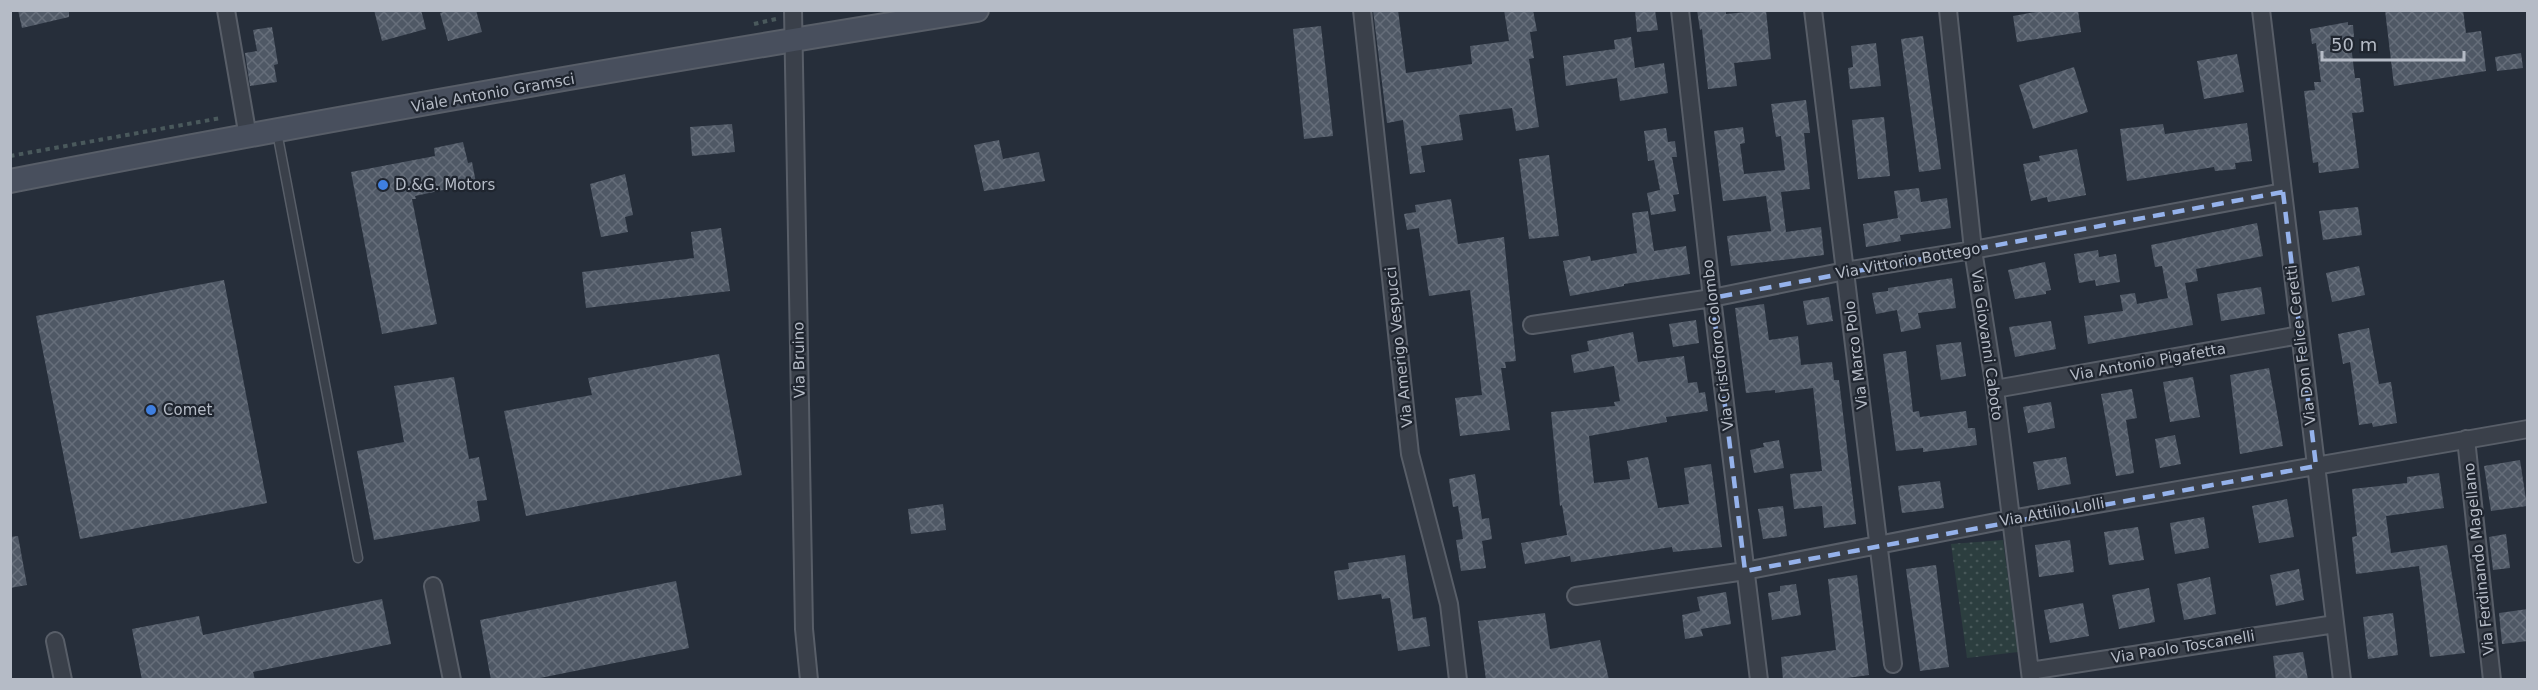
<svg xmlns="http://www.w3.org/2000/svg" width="2538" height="690" viewBox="0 0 2538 690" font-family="'DejaVu Sans',sans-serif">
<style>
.park{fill:url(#park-dots)}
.building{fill:url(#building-cross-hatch)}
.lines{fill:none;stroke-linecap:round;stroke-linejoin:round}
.lane-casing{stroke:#585e68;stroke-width:11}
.street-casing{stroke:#585e68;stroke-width:20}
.secondary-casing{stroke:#585e68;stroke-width:26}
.path{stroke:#4a595c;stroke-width:4;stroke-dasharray:4.5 4.5;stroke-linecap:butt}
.lane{stroke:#3a404a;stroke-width:8}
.street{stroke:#3a404a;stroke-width:16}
.secondary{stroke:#484f5d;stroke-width:22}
.marked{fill:none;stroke:#95b2eb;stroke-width:4.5;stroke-dasharray:12 8;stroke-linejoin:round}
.shop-dot{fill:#3f7fe0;stroke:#1f252f;stroke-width:2}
.labels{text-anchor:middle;stroke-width:4.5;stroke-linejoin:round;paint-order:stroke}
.street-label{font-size:15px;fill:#b5bbc6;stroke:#1f252f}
.poi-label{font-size:15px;fill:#b5bbc6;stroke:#1f252f;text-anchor:start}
</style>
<defs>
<pattern id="park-dots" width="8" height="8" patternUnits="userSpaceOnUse" patternTransform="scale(1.5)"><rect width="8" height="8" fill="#2c3e3f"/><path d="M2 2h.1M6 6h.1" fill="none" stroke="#485859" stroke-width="1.8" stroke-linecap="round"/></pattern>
<pattern id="building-cross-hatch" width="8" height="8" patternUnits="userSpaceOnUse" patternTransform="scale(1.5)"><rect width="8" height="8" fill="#4f5865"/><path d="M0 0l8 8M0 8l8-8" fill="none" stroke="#666e7a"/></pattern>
</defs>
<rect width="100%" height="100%" fill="#262e3a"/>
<path class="park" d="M2003,540L2018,652L1967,658L1951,544Z"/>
<path class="building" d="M18,10H69V17L22,28Z
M374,10H421L426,29L382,41Z
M448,10H476L482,32L448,41L440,13Z
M1373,10H1398L1406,73L1472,64L1470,46L1509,41L1504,10H1533L1537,31L1530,32L1534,58L1529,59L1539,127L1516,131L1512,108L1459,115L1463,140L1421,146L1425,172L1410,174L1403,120L1387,123Z
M1635,10H1655L1658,30L1637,32Z
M1697,10H1726V14L1766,10L1771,59L1734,63L1737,86L1708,89L1702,29L1700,30Z
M2047,10H2078L2081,32L2017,42L2013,16Z
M2385,10H2463L2466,33L2481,31L2486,71L2394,86Z
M2348,22V25H2353L2354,37H2350L2355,78H2360L2364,112L2352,113L2359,168L2319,173L2318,162L2313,163L2304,91L2315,90L2314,82H2321L2316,43L2312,44L2310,29Z
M1321,26L1333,136L1304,139L1293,29Z
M272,27L278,64L274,65L277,82L250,86L245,53L257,51L253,30Z
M1923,36L1941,169L1919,172L1901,39Z
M1631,37L1635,68L1664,63L1668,93L1620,101L1617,78L1566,86L1563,56L1615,49L1614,40Z
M1876,43L1881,86L1850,89L1848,68L1853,67L1851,46Z
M2521,53L2523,68L2497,71L2495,57Z
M2237,54L2244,92L2204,99L2197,61Z
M2074,67L2088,112L2033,129L2019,85Z
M1806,100L1810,133H1804L1810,189L1781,192L1786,232L1821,227L1824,255L1731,266L1727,236L1771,231L1766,196L1723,201L1714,131L1743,127L1745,143L1740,144L1744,174L1785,170L1781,136L1776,137L1771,104Z
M1884,117L1890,176L1858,179L1852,120Z
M2247,123L2252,161L2235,163L2236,169L2215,171L2214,167L2127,181L2120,129L2163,124L2165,134Z
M732,124L735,152L692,156L690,127Z
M1666,128L1668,142L1675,141L1677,157H1672L1679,194L1673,195L1676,211L1651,215L1647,193L1660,190L1654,160L1648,161L1644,131Z
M999,140L1003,159L1039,152L1045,181L984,191L974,145Z
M463,142L468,163L472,162L476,183L415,196L416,199H412L437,324L382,334L351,172L435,156L434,148Z
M2077,149L2086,195L2048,202L2047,197L2031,201L2023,164L2040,161L2039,156Z
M1549,155L1559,236L1529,239L1519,159Z
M625,174L633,215L625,217L628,232L601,237L590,184Z
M1919,188L1921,202L1947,198L1951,228L1900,235L1901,241L1866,247L1863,224L1898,218L1894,191Z
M1451,199L1458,244L1504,237L1516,361L1505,362L1506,368H1501L1510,430L1460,436L1455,398L1482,395L1470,290L1429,296L1419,228L1407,230L1404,214L1416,212L1415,205Z
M2358,207L2362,235L2323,240L2319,211Z
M1648,211L1654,251L1686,246L1690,274L1624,284V286L1570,296L1563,261L1590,256L1591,261L1637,253L1632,213Z
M2257,223L2263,256L2196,269L2198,281L2185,283L2193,325L2088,344L2084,316L2123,311L2120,295L2135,293L2137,304L2168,298L2162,266L2155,267L2151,245Z
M721,228L730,291L586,308L582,272L694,258L691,232Z
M2098,250L2099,257L2116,254L2120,282L2096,286L2095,280L2079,283L2074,254Z
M2045,262L2051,290L2046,291V294L2015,299L2008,270Z
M2359,266L2365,295L2332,302L2326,273Z
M1952,278L1956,308L1918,313L1921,328L1901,332L1897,310L1876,314L1872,293L1888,291V288Z
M224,280L267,503L80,539L36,316Z
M2261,287L2265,314L2221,321L2217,294Z
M1829,297L1833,321L1807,325L1803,301Z
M1764,304L1769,340L1798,336L1801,365L1832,362L1834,380H1839L1856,524L1824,528L1822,506L1794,509L1790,474L1822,471L1814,396L1813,388L1775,393V390L1746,393L1735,308Z
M1696,320L1699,343L1673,347L1669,324Z
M2051,321L2056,349L2015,357L2009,327Z
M2369,328L2379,384L2391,382L2397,423L2373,427L2372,423L2359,425L2350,362L2343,364L2338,334Z
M1633,332L1638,362L1684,356L1688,383L1697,382L1699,393L1705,392L1708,411L1666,417L1667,422L1589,436L1594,483L1630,479L1627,461L1648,457L1658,508L1689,504L1684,468L1711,464L1722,547L1673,552L1672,547L1571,562L1570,556L1525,564L1521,543L1567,535L1562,505L1560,506L1551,412L1615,406L1614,402L1620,401L1614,366L1574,373L1571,355L1589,351L1587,341Z
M1961,342L1966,376L1941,380L1936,345Z
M1906,351L1913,412L1919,411L1920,417L1966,411L1968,428H1975L1977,445L1923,452V448L1896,451L1883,354Z
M719,354L742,475L526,516L504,411L592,395L588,378Z
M2269,368L2283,446L2240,454L2230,375Z
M454,377L469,459L479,457L487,500L477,501L480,521L374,540L357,451L404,442L394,386Z
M2193,377L2200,417L2170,422L2163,382Z
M2132,389L2137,418L2126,420L2134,473L2116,476L2101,394Z
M2051,402L2055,428L2028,433L2023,407Z
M2175,435L2181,464L2160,468L2155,439Z
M1779,440L1784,468L1754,473L1750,450L1764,447L1763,443Z
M2066,457L2071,484L2038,490L2033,462Z
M2520,460L2527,506L2491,511L2484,466Z
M2439,473L2444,508L2386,516L2391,553L2447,545L2465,653L2430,657L2419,566L2356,574L2352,537L2357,536L2352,489L2407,483V477Z
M1475,474L1482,519L1489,518L1492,539L1482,541L1486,568L1461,571L1456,540L1463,539L1458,506L1453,507L1449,479Z
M1940,481L1944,508L1902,513L1898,486Z
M2287,499L2294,537L2259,543L2252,506Z
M943,504L946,530L911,534L908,509Z
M1783,506L1787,536L1763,539L1758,509Z
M2204,517L2209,548L2175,554L2170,523Z
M2138,527L2144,560L2109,565L2104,532Z
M2506,534L2510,568L2493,570L2489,537Z
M18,536L27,585L10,588V537Z
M2070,540L2074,572L2039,577L2035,545Z
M1405,555L1413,619L1426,617L1430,646L1398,651L1390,598L1382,599L1381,594L1338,600L1334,571L1349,569L1348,563Z
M1936,565L1949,667L1920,671L1906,569Z
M2299,569L2304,600L2276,606L2270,575Z
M1857,575L1869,675L1832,680H1783L1781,657L1836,650L1828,579Z
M2210,577L2216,614L2184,620L2177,584Z
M676,581L689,648L530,680H491L480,620Z
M1796,584L1801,615L1772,620L1768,593L1780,591V586Z
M2149,588L2155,622L2119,629L2112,595Z
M1726,592L1731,624L1701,629L1703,636L1685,639L1682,615L1700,611L1697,597Z
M382,599L391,644L253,672L255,680H142L132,629L199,616L203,635Z
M2083,603L2089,636L2050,643L2044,610Z
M2528,609V641L2502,644L2499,613Z
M1545,613L1550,649L1600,640L1609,680H1486L1478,621Z
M2393,613L2398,655L2368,659L2363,617Z
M2303,652L2308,680H2276L2273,656Z"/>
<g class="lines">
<g class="lane-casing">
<path id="lane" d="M277,132L358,558"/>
</g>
<g class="street-casing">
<path id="street" d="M226,10L248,137
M793,10L804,629L809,680
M1362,10L1410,454L1449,604L1458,680
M1680,10L1712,298L1759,680
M1813,10L1893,664
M1948,10L1973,250L1995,389L2031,680
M2261,10L2342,680
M1532,325L1712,298L1845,271L1973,250L2283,192
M1995,389L2300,335
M2466,439L2492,680
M433,586L452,680
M1576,596L1745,571L2011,519L2528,429
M55,641L63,680
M2030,671L2335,624"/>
</g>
<g class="secondary-casing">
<path id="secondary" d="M10,181C331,118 654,62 977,10"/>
</g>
<path class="path" d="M754,24L776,19
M10,156L221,118"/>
<use href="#lane" class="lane"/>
<use href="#street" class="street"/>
<use href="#secondary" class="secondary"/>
</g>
<path class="marked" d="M2283,192L2316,466L1745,571L1712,298Z"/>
<g class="shop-dot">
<circle cx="383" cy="185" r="6"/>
<circle cx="151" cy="410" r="6"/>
</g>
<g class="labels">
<g class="street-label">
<text transform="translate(493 93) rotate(-10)" y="5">Viale Antonio Gramsci</text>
<text transform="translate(1908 261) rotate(-10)" y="5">Via Vittorio Bottego</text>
<text transform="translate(1718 345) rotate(-97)" y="5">Via Cristoforo Colombo</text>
<text transform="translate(1987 345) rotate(82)" y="5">Via Giovanni Caboto</text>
<text transform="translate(2301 345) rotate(-97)" y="5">Via Don Felice Ceretti</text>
<text transform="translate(1399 347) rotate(-96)" y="5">Via Amerigo Vespucci</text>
<text transform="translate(1856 355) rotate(-97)" y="5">Via Marco Polo</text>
<text transform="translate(799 360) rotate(-91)" y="5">Via Bruino</text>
<text transform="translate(2148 362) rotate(-10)" y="5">Via Antonio Pigafetta</text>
<text transform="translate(2052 512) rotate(-10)" y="5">Via Attilio Lolli</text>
<text transform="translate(2479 559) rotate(-96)" y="5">Via Ferdinando Magellano</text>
<text transform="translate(2183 647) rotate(-9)" y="5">Via Paolo Toscanelli</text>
</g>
<g class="poi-label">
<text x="395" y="190">D.&amp;G. Motors</text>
<text x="163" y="415">Comet</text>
</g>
</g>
<rect width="2538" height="690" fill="none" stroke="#b5bbc6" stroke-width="24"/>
<path d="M2322 51v9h142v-9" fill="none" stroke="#b5bbc6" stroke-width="3"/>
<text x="2331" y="51" font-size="18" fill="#b5bbc6" stroke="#1f252f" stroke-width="4.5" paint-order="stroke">50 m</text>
</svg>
